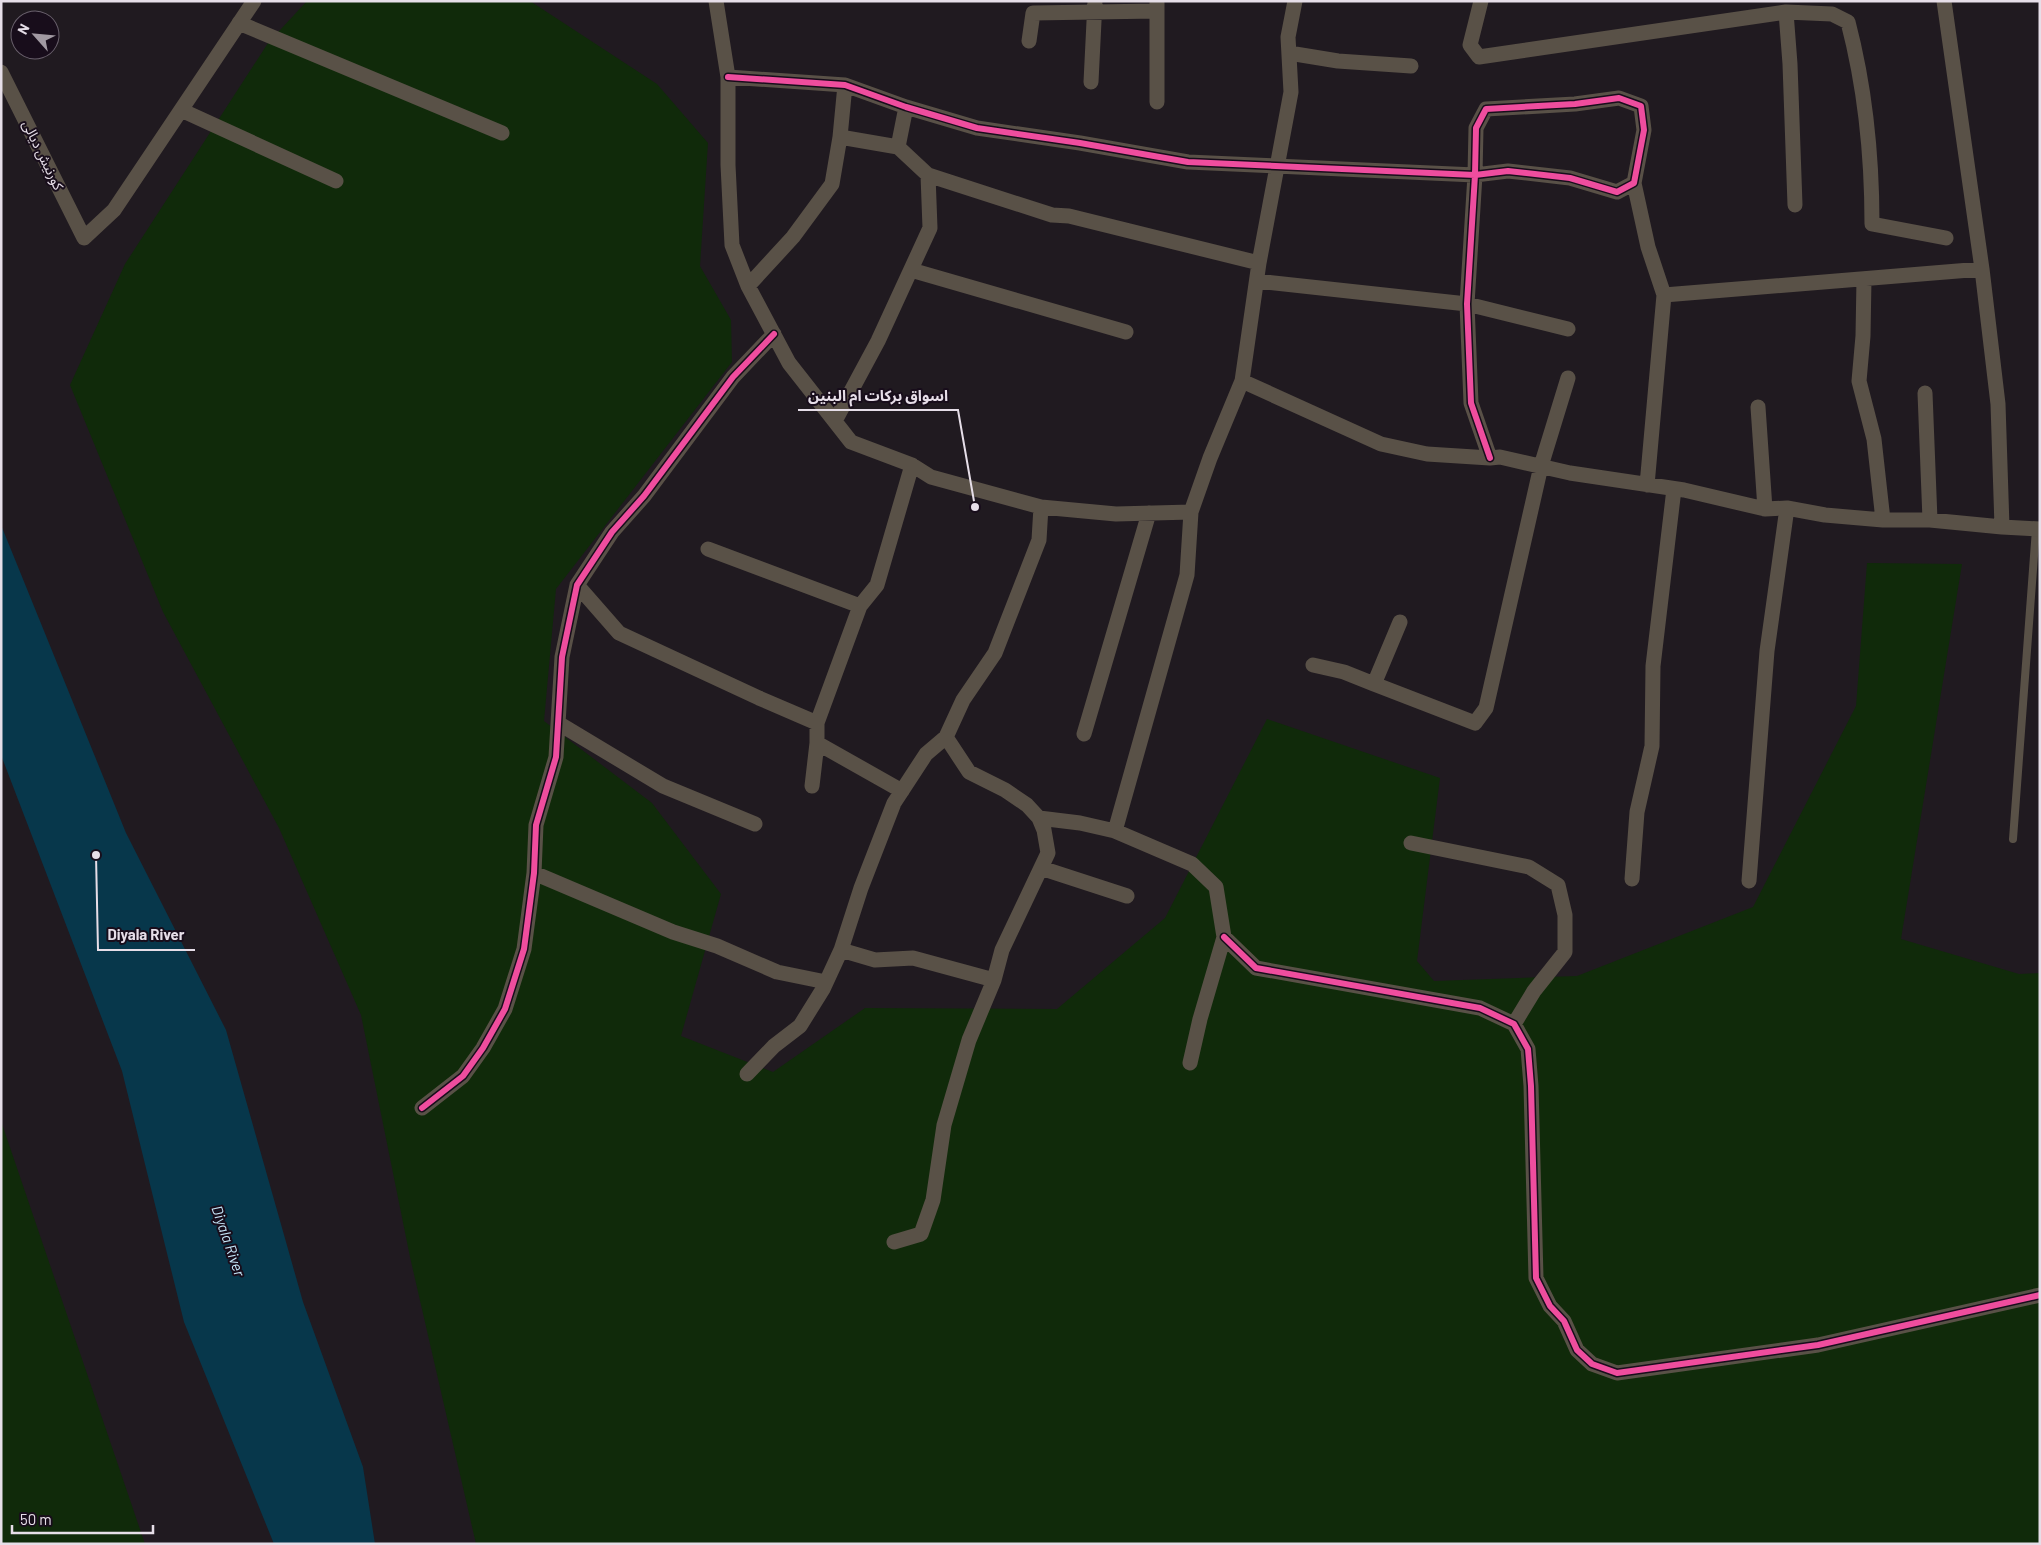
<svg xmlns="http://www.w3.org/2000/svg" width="2041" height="1545" viewBox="0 0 2041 1545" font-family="Barlow,'Noto Sans Arabic',sans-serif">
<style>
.green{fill:#102a0a}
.water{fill:#07374b}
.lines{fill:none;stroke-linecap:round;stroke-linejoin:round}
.service{stroke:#595147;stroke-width:8}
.minor{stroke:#595147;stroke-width:15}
.cycleway-casing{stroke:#180d1b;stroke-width:9}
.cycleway{stroke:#ef4d9e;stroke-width:6}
.labels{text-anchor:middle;stroke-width:4;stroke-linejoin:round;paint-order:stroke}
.street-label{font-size:14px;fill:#e6dee8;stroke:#180d1b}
.water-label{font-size:15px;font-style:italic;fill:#c5e7f9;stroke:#180d1b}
.leader{fill:none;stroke:#e6dee8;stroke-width:2}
.callout-dot{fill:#e6dee8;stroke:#180d1b;stroke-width:2}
.callout-label{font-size:15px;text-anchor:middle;font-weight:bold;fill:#e6dee8;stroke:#180d1b;stroke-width:4;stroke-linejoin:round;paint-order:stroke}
</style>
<rect width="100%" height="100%" fill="#201a20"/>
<path class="green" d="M307,1H530L657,84L708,143L700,266L731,320L732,362L556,589L544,721L652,803L721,894L681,1036L773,1072L865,1008L1057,1009L1165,918L1267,719L1440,778L1417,961L1434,981L1577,976L1753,907L1856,706L1867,563L1962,564L1901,939L2019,974L2040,973V1544H476L410,1257L361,1015L279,828L163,612L70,385L125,264L268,43Z
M1,1121L145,1544H1Z"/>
<path class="water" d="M1,525L126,833L226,1030L303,1302L363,1467L375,1544H274L184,1322L122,1071L1,755Z"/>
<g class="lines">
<path class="service" d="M2013,839L2036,529"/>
<path class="minor" d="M716,1L728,77V165L732,245L748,286L789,363L851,442L912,465L931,477L1041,507L1116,514L1191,512
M1295,1L1288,37L1291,92L1259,263L1242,381L1381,444L1427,454L1490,458L1500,457L1570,473L1684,490L1765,509L1787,508L1825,515L1883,520H1930L2002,527L2040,529
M1481,1L1470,45L1479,57L1786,12L1832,14L1848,22C1865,87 1872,156 1872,224L1946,238
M1944,1L1982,269L1998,404L2002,527
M1157,3V102
M1786,12L1790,64L1795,205
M239,23L502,133
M1029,41L1033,13L1156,11
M1289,53L1338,61L1411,66
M1,72L84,238L114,210L254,1
M728,77L845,85L906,107L977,128L1080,143L1188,162L1475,175L1508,171L1570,178L1617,192L1634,183L1644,130L1641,106L1619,98L1575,104L1486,109L1476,128L1475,175L1467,304L1471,403L1490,458
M1091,82L1095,1
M181,110L336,181
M840,137L898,147L928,175L1052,215L1069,216L1259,263
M898,147L906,107
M1634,183L1648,247L1664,295L1647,485
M911,270L1126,332
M1864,279L1863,336L1859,381L1874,439L1883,520
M1257,281L1467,304L1568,329
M748,286L793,237L832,184L840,137L845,85
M1664,295L1982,269
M1925,393L1930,520
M1758,407L1765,509
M835,421L878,341L930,228L928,175
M708,549L860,606
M577,585L619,633L759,698L817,723
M1400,622L1374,684L1475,723L1486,708L1541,466L1568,378
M1313,665L1344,672L1374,684
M558,723L663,786L755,824
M1084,734L1149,513
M817,743L902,791
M812,786L817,743V723L860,606L877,585L912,465
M1039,818L1080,823L1115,831L1192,864L1216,887L1224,937L1200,1019L1190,1063
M1115,831L1187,575L1191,512L1210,458L1242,381
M1411,843L1529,867L1558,885L1565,915V952L1534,991L1514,1024
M1041,868L1127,896
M534,873L673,932L717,946L777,972L826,982
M1632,879L1637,812L1652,746L1653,666L1674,489
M1749,881L1767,651L1787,508
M1224,937L1256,968L1480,1008L1514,1024L1528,1049L1531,1086L1536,1278L1550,1306L1564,1321L1577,1350L1592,1364L1617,1373L1818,1345L2040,1295
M841,950L875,960L913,958L994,980
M747,1074L774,1046L800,1026L823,989L841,950L861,888L894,803L926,754L946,737L963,700L995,653L1039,540L1041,507
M422,1108L463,1076L483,1048L505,1009L524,949L534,873L536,825L556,757L562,657L577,585L612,532L644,496L733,377L774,334
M894,1242L921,1234L933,1200L944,1125L969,1040L994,980L1002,950L1048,853L1044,830L1039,818L1027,805L1005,790L969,772L946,737"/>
<g class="cycleway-casing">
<path id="cycleway" d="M728,77L845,85L906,107L977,128L1080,143L1188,162L1475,175L1508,171L1570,178L1617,192L1634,183L1644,130L1641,106L1619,98L1575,104L1486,109L1476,128L1475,175L1467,304L1471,403L1490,458
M1224,937L1256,968L1480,1008L1514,1024L1528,1049L1531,1086L1536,1278L1550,1306L1564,1321L1577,1350L1592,1364L1617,1373L1818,1345L2040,1295
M422,1108L463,1076L483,1048L505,1009L524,949L534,873L536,825L556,757L562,657L577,585L612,532L644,496L733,377L774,334"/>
</g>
<use href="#cycleway" class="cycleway"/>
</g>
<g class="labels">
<g class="street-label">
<text transform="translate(43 155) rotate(64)" y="5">كورنيش ديالى</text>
</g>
<g class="water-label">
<text transform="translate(228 1241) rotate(71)" y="5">Diyala River</text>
</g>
</g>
<path class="leader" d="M975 507L958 410H798M96 855L98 950H195"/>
<g class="callout-dot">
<circle cx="975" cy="507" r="5"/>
<circle cx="96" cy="855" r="5"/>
</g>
<g class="callout-label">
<text x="878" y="401">اسواق بركات ام البنين</text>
<text x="146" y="940">Diyala River</text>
</g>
<rect width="2041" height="1545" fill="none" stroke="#e6dee8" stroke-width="5"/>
<g transform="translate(35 35) rotate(297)"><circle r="24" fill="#180d1b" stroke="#6a616d"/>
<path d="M0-4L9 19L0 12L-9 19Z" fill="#a199a2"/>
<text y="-8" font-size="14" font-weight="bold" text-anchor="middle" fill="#e6dee8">N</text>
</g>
<path d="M12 1525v8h141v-8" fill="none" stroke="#e6dee8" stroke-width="2.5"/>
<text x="20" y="1525" font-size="15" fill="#e6dee8" stroke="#180d1b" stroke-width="4" paint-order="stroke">50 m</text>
</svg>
